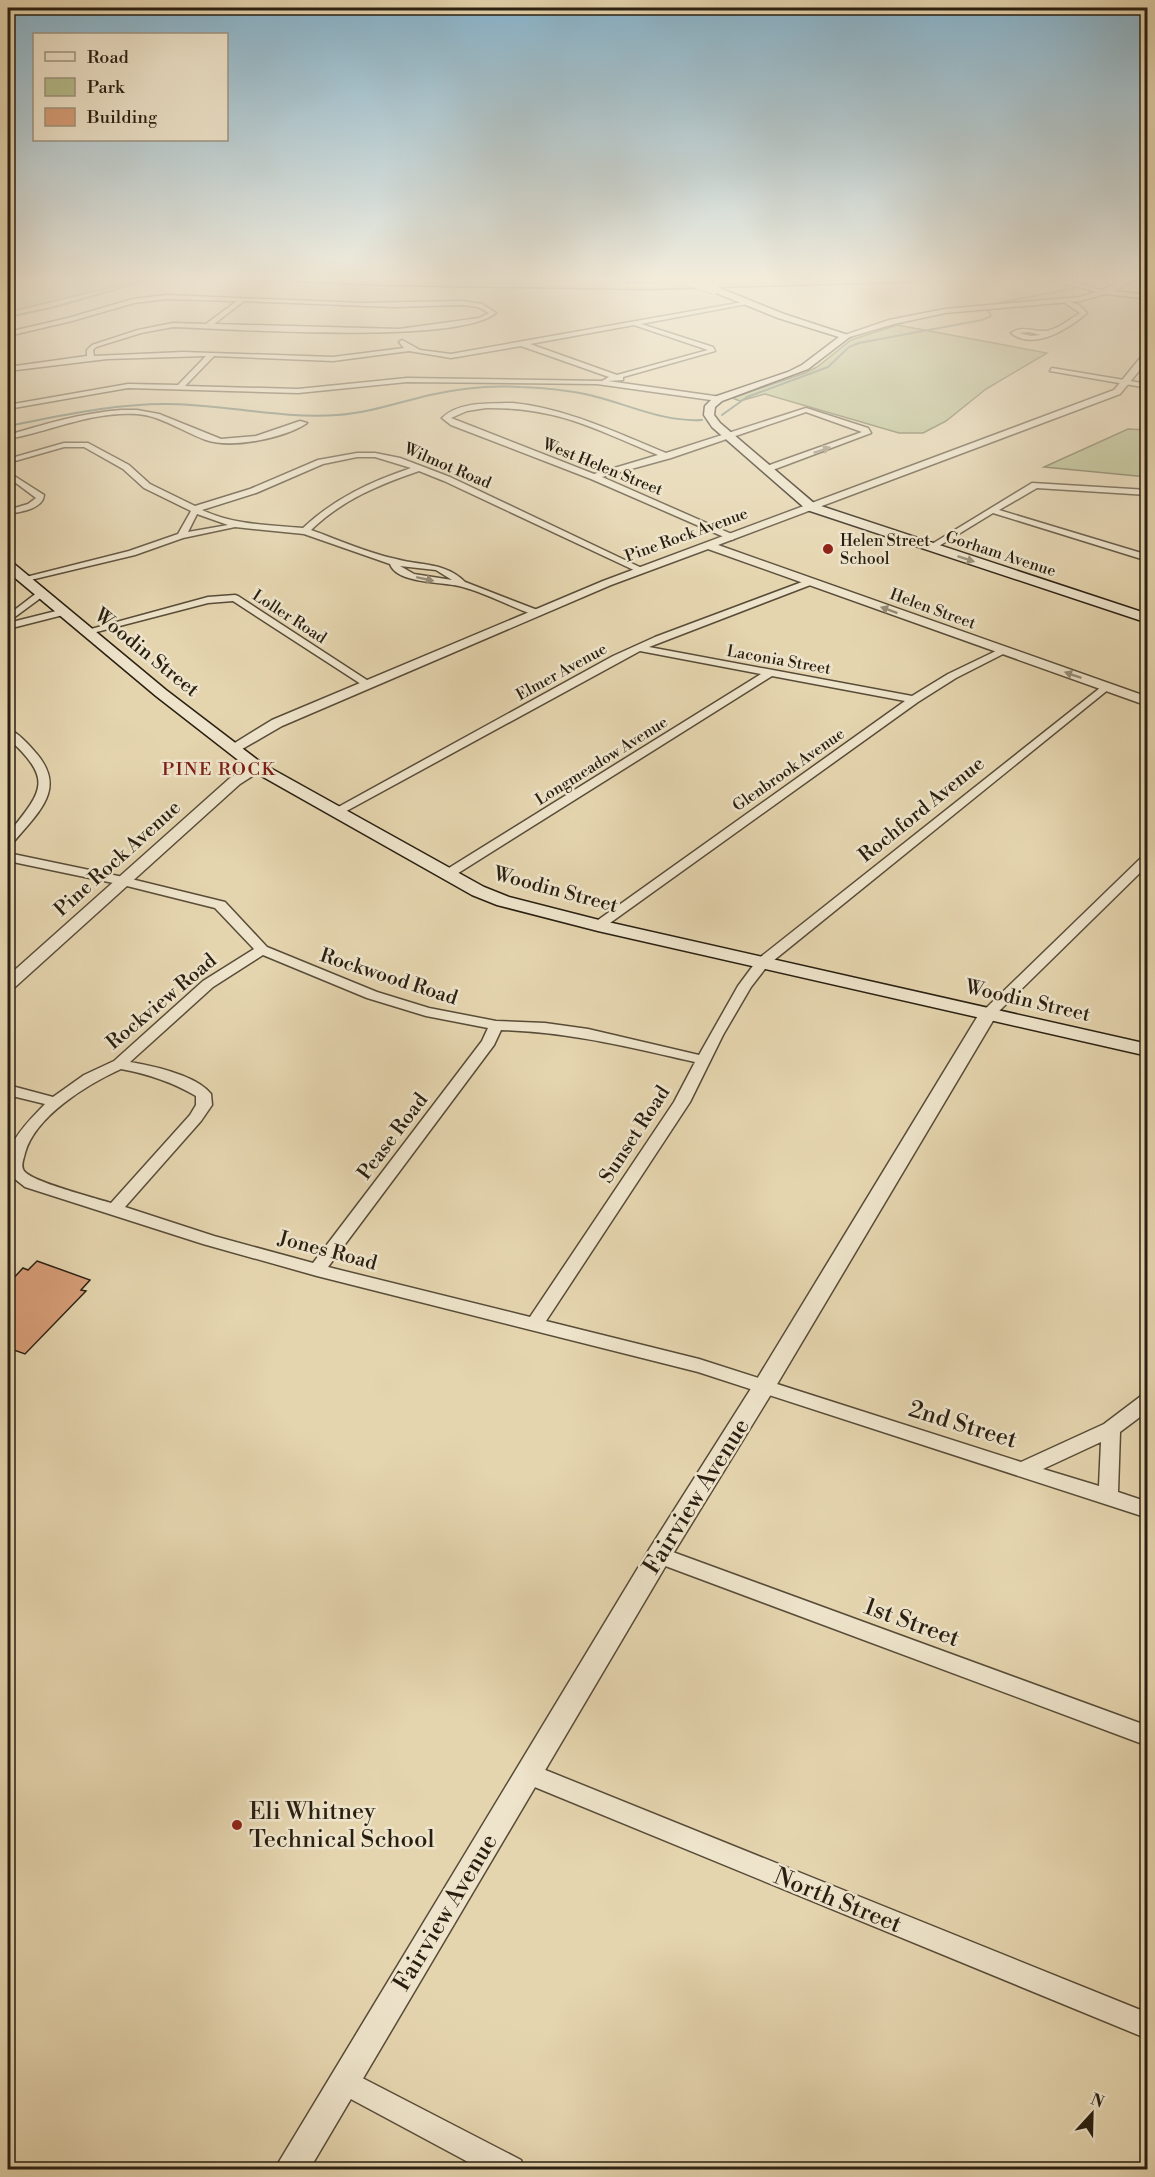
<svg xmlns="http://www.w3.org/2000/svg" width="1155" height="2177" viewBox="0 0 1155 2177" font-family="'Libre Bodoni',serif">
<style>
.green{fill:#b5bd8b;stroke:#6f6e4e;stroke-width:1.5}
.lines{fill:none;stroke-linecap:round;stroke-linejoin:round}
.stream{stroke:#6a7b6d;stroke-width:2}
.building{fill:#d89e78;stroke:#291f11;stroke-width:1.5}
.minor-casing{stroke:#584c38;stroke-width:3}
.tertiary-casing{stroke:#584c38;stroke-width:3}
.secondary-casing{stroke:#291f11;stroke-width:3}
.motorway-casing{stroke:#291f11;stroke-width:3}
.minor{fill:#eee4cb;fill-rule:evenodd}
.tertiary{fill:#eee4cb;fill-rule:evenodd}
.secondary{fill:#eee4cb;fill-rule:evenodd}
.motorway{fill:#e2ba78;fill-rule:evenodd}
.secondary-bridge-casing{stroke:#291f11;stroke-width:11;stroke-linecap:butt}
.secondary-bridge{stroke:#eee4cb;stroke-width:10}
.oneway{fill:#958b77}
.poi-dot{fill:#8f2418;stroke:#eee4cb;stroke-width:2}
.labels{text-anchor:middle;stroke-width:5;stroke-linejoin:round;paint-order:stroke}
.far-street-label{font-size:16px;fill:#291f11;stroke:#eee4cb}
.far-poi-label{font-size:16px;fill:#291f11;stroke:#eee4cb;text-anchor:start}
.far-neighbourhood-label{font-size:18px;letter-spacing:1.5px;fill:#7a1f14;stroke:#eee4cb}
.street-label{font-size:20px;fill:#291f11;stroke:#eee4cb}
.near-street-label{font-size:24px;fill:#291f11;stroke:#eee4cb}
.near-poi-label{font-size:24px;fill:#291f11;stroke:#eee4cb;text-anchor:start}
</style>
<rect width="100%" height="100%" fill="#e5d5af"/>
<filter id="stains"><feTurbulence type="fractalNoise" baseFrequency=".00333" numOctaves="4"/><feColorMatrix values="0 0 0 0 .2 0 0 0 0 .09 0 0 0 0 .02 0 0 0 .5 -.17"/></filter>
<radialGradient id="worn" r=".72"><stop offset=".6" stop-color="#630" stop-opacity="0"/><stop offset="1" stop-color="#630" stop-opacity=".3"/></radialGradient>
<path class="green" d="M8,276H158L8,312Z
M897,325L1047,353L986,389L946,421L923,433H899L765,394L740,401L732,398L805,373L817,367L851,340Z
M1128,429L1147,430V477L1044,467Z"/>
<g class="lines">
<path class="stream" d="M1084,285L1091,279
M998,303L1076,288
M8,317L51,308L157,278
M722,415L747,397L828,367L849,347L859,343L982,320L991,316L988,310
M8,426C60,416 112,404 165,404C223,404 279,419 337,415C369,413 399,402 430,395C460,388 490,385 520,387C546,388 572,390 597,397C632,406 664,422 702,420"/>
</g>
<path class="building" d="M37,1261L90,1280L81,1290L86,1291L25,1354L8,1348V1284L23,1268L28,1270Z"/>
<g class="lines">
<g class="minor-casing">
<path id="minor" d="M1037,276H1049L1108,292L1105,294Z
M166,295L362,303L462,301L482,304L496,313C457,345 233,329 173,327L141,333L96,347L93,350L94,356L183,352L333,357L404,348L399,342L402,340L420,350L451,354L749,301L752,303L641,324L713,347L715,351L623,377V380L608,381L721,397L718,401L597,384L407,382L298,393L128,388L8,409V405L128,384L178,385L206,356L107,359L8,371V367L87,356V350L92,345L138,330L173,323L206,324L237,301L166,299L134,303L72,321L8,336V332L68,318L133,299ZM244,301L394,307L462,305L478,307L489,313L479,318L399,329L214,324ZM634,325L708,350L617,375L530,344ZM521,346L609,377L602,381L407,378L298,389L185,386L214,356L333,361L409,351L451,358Z
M1064,300L1079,305L1087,313C1068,329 1034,351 1011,333C1022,325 1032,332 1044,331C1056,331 1070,319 1080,313L1064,302ZM1029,332L1041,335L1031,336L1019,333Z
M1052,368L1148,384V388L1050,371Z
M513,403C568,409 615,432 666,453L806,408L868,428L871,433L770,471H764V467L862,432L806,412L671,458L602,477L734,535V539L731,540L591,479L451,425L442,418C460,401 490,404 513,403ZM486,408C557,407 595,429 658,455L594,474L451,418L467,411Z
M121,410H137L159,414L221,439L256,436L300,421L307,423C285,438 232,449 206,440C183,432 162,416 137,414C92,411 51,431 8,439V435C45,424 82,413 121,410Z
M64,443H88L129,465L150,484L195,506L250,489L318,460L357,453H375L400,458L450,477L646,570L638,572L444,481L419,471C378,485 342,500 311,530C339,540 367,553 396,559C421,566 445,562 465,582L540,611V615H534C509,606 484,592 459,586C441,582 396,583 390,564L304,534L235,527L183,538L135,555L22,582V578L129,551L178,534L191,511L144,488L123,469L84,447H64L8,463V459ZM357,457H375L411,468C370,482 335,498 303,528C268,525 234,525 202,510L256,493L323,464ZM197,514L228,525L188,532ZM400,566L436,570L452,580L414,574Z
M8,472L44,495C43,509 20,512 8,514V510L28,504L36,498L8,477Z
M1032,483L1148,490V495L1037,488L999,510L1148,555V561L993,513L934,549L927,547Z
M810,579L813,580V584L649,647L912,696L948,674L1000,649L1009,651L956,678L918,702L603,928L598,929L591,925L905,701L772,676L452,877H444L442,874L444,871L761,674L640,651L341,814H333L331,811L613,656L655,637Z
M38,592L46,594L8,622V615Z
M235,595L238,596L373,684L364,686L233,601L208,603L85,635L80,632L208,597Z
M64,609L67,610V614L8,629V623Z
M1105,684L1110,687L1109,689L768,965L751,987L723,1035L690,1102L546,1321L699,1359L1021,1462L1104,1424L1141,1396L1148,1394V1411L1120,1432L1118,1492L1148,1502V1518L698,1372L317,1276L203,1244L25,1187L10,1175C0,1147 28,1122 45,1104L8,1095V1085L53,1097L84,1075L114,1061L203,981L254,949L215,908L123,885L8,861V853L123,877L225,902L267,947L377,992L429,1008L496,1021L545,1023L588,1029L699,1055L738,986L758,959ZM263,955L367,998L426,1016L488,1028L482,1041L313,1263L214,1236L125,1207L201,1121L212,1105L211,1094C196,1075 153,1066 130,1062L213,987ZM501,1030C570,1032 628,1047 695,1062L674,1102L530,1317L328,1267L494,1045ZM121,1069C148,1074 172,1082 196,1096V1105L190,1115L111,1203C95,1198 32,1182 24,1171C20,1165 24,1159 25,1153C35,1116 88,1084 121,1069ZM1101,1442L1099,1486L1043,1469Z
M8,729C18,732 29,745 36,753C68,790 37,813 12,844L8,845V834C44,789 53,780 8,738Z
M1148,854V865L993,1017H983L981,1014L983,1011L1144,855Z
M659,1547L1148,1726V1746L652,1561L649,1555L652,1549Z
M528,1763L1148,2013V2039L520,1781L517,1774L520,1767Z
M343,2068L521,2160L524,2170H483L334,2090L330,2081L334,2072Z"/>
</g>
<g class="tertiary-casing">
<path id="tertiary" d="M1133,276H1143L1114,291L1148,295V299L1106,294L1080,301L945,313L894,324L846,338L842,336L889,320L945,309L1080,297L1102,290Z
M1145,352H1148V360L1120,394L718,545L1148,697V706L708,549L611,585L282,726L237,752L232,753L225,749L272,720L603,581L1114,390Z
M257,763L264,767L262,770L240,784L14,988L8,989V976L230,778Z
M988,1009L994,1010L997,1014L773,1391L668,1562L309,2170H274L650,1548L757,1379L979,1014L982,1010Z"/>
</g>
<g class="secondary-casing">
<path id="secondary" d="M711,287H717L784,314L851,336L808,369L722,401L715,407L714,415L720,423L815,504L1148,614V623L807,510L712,427L704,415L705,406L714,397L788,372L802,365L839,337L778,318L711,291Z
M8,562L13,563L166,690L263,764L484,887L509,897L599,920L1148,1044V1056L598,931L497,905L472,895L251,770L156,696L8,572Z"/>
</g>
<g class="motorway-casing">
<path id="motorway" d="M241,276L647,283L868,276H1003L998,279L647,289L387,285L246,279Z"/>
</g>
<use href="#minor" class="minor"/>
<use href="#tertiary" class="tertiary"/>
<use href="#secondary" class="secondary"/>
<use href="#motorway" class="motorway"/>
<g class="secondary-bridge-casing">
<path id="secondary-bridge" d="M677,277L714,289"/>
</g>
<use href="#secondary-bridge" class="secondary-bridge"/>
</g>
<defs><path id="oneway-solid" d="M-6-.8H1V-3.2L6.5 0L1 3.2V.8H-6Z" transform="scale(1.5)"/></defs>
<g class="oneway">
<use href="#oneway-solid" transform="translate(822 450) rotate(-19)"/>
<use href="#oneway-solid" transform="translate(966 559) rotate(18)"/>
<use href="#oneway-solid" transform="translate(425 579) rotate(12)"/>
<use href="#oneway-solid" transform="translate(889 610) rotate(-160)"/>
<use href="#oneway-solid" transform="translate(1073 675) rotate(-161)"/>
</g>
<linearGradient id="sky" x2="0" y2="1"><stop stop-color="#87b6d0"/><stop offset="0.48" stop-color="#f3ecdb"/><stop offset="1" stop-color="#f3ecdb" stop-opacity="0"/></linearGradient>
<rect width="1155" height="581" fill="url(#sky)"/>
<g class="poi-dot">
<circle cx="828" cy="549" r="6"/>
<circle cx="237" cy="1825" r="6"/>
</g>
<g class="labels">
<g class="far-street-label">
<text transform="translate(448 465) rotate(23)" y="6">Wilmot Road</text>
<text transform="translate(603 466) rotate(22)" y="6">West Helen Street</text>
<text transform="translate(686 534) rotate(-20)" y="6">Pine Rock Avenue</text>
<text transform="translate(1001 553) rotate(18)" y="6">Gorham Avenue</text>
<text transform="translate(933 608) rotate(20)" y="6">Helen Street</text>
<text transform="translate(290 616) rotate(33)" y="6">Loller Road</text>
<text transform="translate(779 659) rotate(10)" y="6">Laconia Street</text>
<text transform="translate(561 671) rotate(-29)" y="6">Elmer Avenue</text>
<text transform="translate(601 760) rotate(-32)" y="6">Longmeadow Avenue</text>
<text transform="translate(788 769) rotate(-35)" y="6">Glenbrook Avenue</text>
</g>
<g class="far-poi-label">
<text x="840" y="546">Helen Street<tspan x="840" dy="18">School</tspan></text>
</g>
<g class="far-neighbourhood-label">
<text x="219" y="775">PINE ROCK</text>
</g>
<g class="street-label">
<text transform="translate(147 652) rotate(39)" y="7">Woodin Street</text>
<text transform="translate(921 809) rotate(-39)" y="7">Rochford Avenue</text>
<text transform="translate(117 858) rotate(-42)" y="7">Pine Rock Avenue</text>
<text transform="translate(556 889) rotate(15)" y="7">Woodin Street</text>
<text transform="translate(389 976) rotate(18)" y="7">Rockwood Road</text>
<text transform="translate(1028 1000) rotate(13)" y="7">Woodin Street</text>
<text transform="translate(161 1001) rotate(-40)" y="7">Rockview Road</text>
<text transform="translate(634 1134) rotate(-57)" y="7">Sunset Road</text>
<text transform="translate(392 1136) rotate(-53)" y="7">Pease Road</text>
<text transform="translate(328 1250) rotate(15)" y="7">Jones Road</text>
</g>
<g class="near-street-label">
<text transform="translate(963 1424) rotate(17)" y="8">2nd Street</text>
<text transform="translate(696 1496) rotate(-58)" y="8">Fairview Avenue</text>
<text transform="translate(912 1622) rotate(20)" y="8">1st Street</text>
<text transform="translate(838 1900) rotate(22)" y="8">North Street</text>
<text transform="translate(445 1912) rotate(-59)" y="8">Fairview Avenue</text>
</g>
<g class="near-poi-label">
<text x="249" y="1819">Eli Whitney<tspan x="249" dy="28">Technical School</tspan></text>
</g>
</g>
<rect width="1155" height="2177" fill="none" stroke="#e5d5af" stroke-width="30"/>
<rect x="9" y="9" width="1137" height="2159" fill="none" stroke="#291f11" stroke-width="3"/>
<rect x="15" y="15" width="1125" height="2147" fill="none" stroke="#291f11" stroke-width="1.5"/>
<rect x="33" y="33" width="195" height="108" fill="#eee4cb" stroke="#9f9581" stroke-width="1.5"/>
<rect x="45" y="52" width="30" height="9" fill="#eee4cb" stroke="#9f9581" stroke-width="1.5"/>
<text x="87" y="63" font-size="18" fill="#291f11">Road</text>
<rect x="45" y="78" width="30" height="18" fill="#b5bd8b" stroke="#9f9581" stroke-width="1.5"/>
<text x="87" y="93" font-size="18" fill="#291f11">Park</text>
<rect x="45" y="108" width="30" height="18" fill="#d89e78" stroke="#9f9581" stroke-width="1.5"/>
<text x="87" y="123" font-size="18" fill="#291f11">Building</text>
<g transform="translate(1092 2114) rotate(22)" stroke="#eee4cb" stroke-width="4.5" paint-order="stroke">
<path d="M0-4.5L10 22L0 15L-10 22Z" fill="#291f11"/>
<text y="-9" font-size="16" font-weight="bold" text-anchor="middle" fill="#291f11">N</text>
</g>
<rect width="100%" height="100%" filter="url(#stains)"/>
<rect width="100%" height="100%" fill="url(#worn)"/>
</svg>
